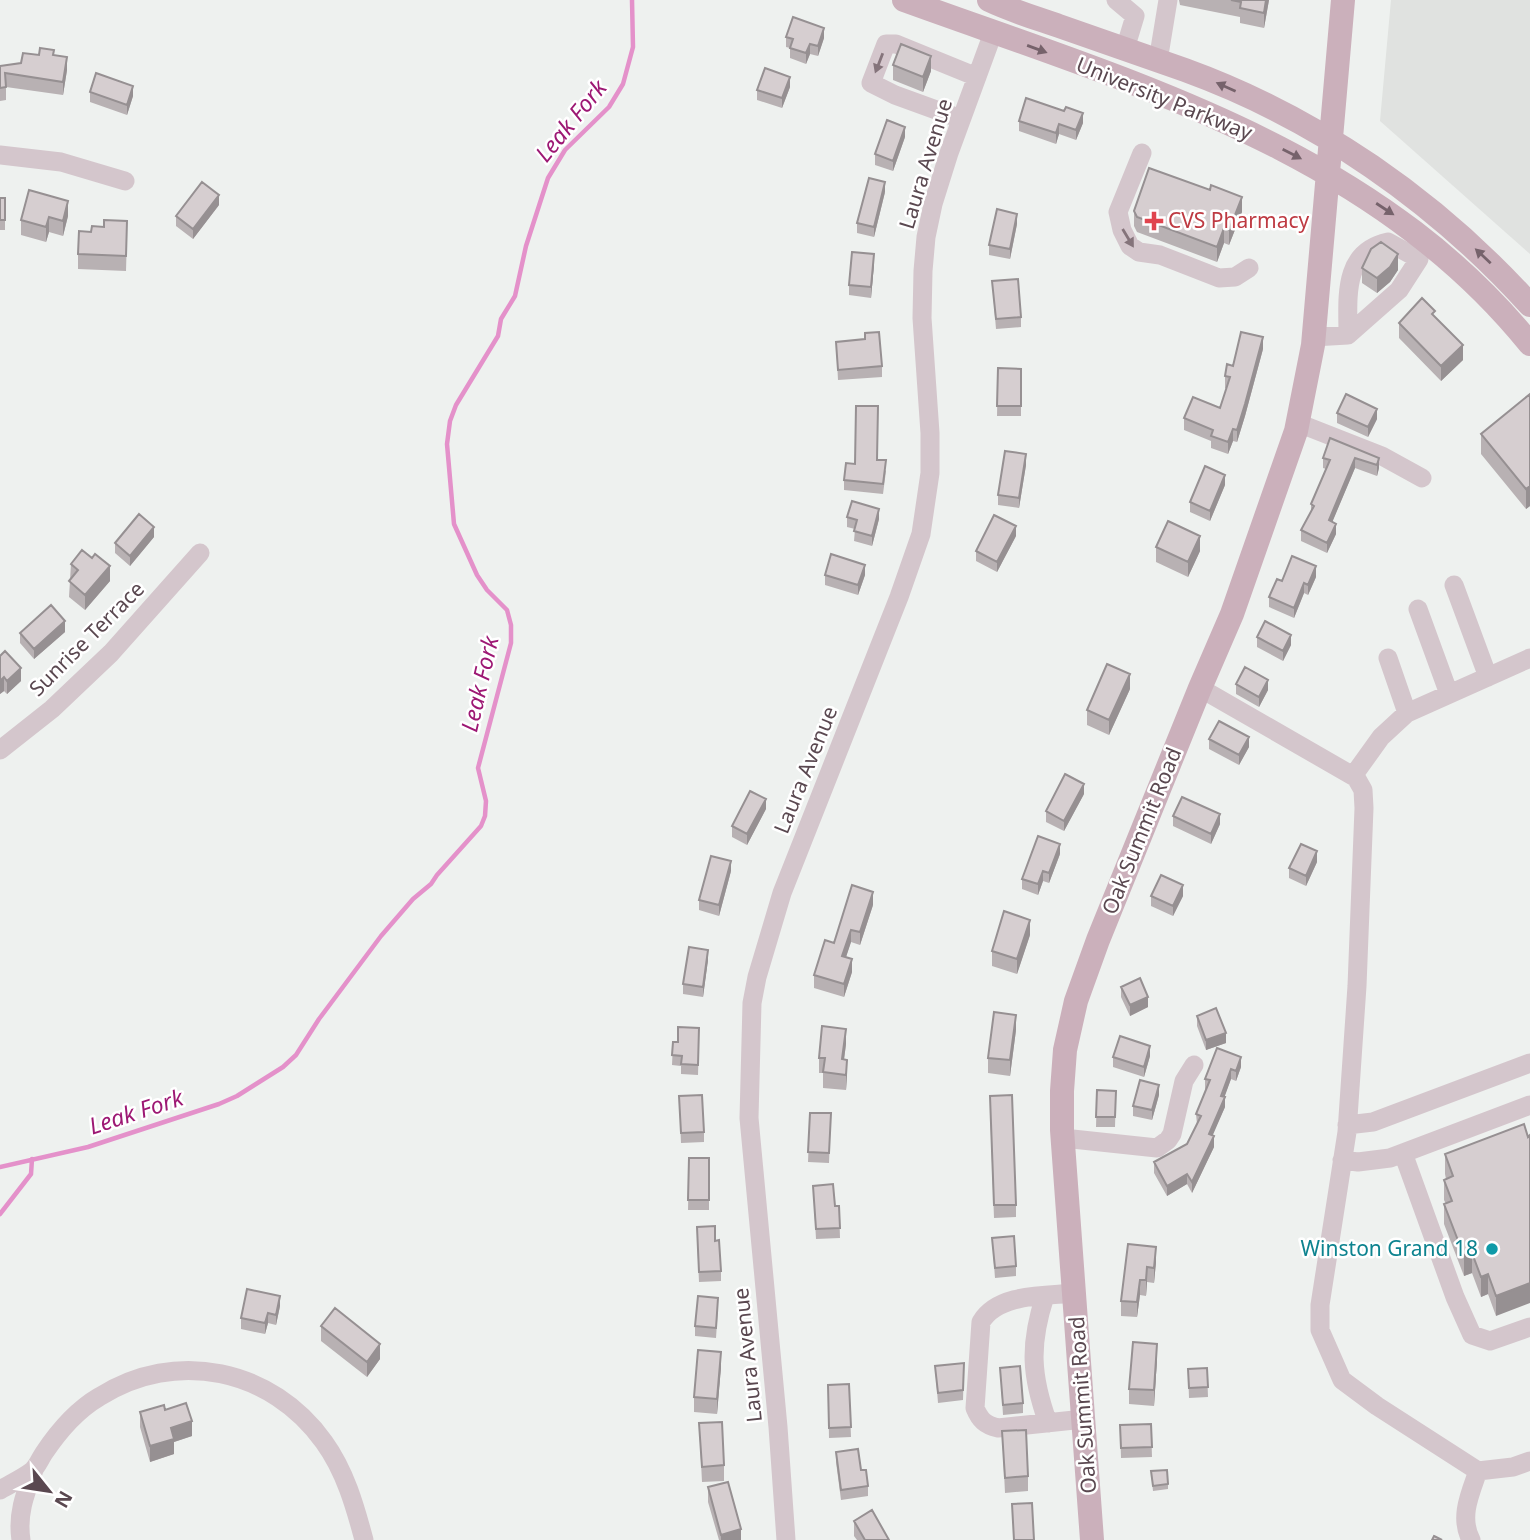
<svg xmlns="http://www.w3.org/2000/svg" width="1530" height="1540" viewBox="0 0 1530 1540" font-family="'Noto Sans',sans-serif">
<style>
.education{fill:#e0e2e0}
.lines{fill:none;stroke-linecap:round;stroke-linejoin:round}
.stream{stroke:#e491ca;stroke-width:4.5}
.minor{stroke:#d4c6cc;stroke-width:19}
.major{stroke:#cbb0bb;stroke-width:24}
.wall{fill:#b8b1b3}
.shaded-wall{fill:#969092}
.building{fill:#d6ced0;stroke:#969092;stroke-width:2}
.oneway{fill:#76626b}
.oneway2{fill:#85747b}
.health-dot{fill:#e0444e;stroke:#fff;stroke-width:2.5}
.culture-dot{fill:#0f9aa8;stroke:#fff;stroke-width:2.5}
.labels{text-anchor:middle;stroke-width:5;stroke-linejoin:round;paint-order:stroke}
.street-label{font-size:21px;fill:#5a4850;stroke:#fff}
.health-label{font-size:21px;fill:#be3a42;stroke:#fff;text-anchor:start}
.culture-label{font-size:21px;fill:#0d838f;stroke:#fff;text-anchor:end}
.water-label{font-size:23px;font-style:italic;fill:#9d1874;stroke:#fff}
</style>
<rect width="100%" height="100%" fill="#eef1ef"/>
<path class="education" d="M1391,0H1530V254L1380,121Z"/>
<g class="lines">
<path class="stream" d="M0,1167L88,1147L219,1104L237,1096L283,1067L296,1055L319,1019L381,936L413,899L431,884L437,875L481,826L485,816L486,801L478,768L511,643V625L507,610L487,590L477,575L454,524L447,444L450,421L456,405L498,336L501,319L515,296L526,246L548,178L565,150L609,107L623,84L633,47L632,0
M0,1214L31,1174L32,1159"/>
<path class="minor" d="M1116,0L1135,16L1125,49
M1158,61L1168,0
M961,119L895,95L871,83L886,44H896L977,77
M1142,153L1118,212L1122,230L1130,246L1139,252L1160,255L1219,278L1235,277L1249,268
M0,155L61,162L125,181
M1348,335C1348,298 1342,252 1388,242L1419,259
M1313,337L1348,335L1399,290L1419,259L1421,236
M1298,423L1382,456L1422,478
M1454,585L1488,677
M1418,609L1449,694
M1388,658L1407,713
M1200,688L1353,776L1381,737L1407,713L1530,658
M0,750L52,709L111,653L200,553
M1354,774L1363,790L1364,808L1357,986L1347,1132L1320,1305V1330L1342,1380L1377,1406L1478,1471L1513,1467L1530,1461
M1347,1125L1373,1122L1530,1063
M1063,1138L1157,1148L1168,1140L1172,1134L1184,1081L1194,1065
M1403,1153L1455,1297L1472,1335L1490,1341L1530,1327
M1342,1160L1358,1162L1390,1158L1530,1105
M1075,1293C1046,1296 998,1293 981,1322L975,1408C980,1420 985,1425 998,1428L1084,1419
M1045,1296C1029,1345 1031,1376 1048,1423
M0,1490C10,1484 23,1478 32,1471C37,1467 40,1459 44,1453C58,1432 77,1410 99,1397C176,1348 272,1369 324,1442C345,1471 355,1506 364,1540
M21,1540C17,1514 25,1494 34,1470
M786,1540L778,1427L749,1118L752,1003L757,977L782,893L899,597L921,534L930,473V433L922,318L923,271L926,237L933,204L949,153L993,33
M1471,1540C1459,1517 1470,1494 1478,1471"/>
<path class="major" d="M904,0C1130,82 1372,149 1530,344
M989,0C1012,11 1036,18 1059,26C1101,41 1143,55 1185,70C1317,118 1436,201 1530,305
M1092,1540L1062,1130V1091L1065,1050L1076,1001L1098,940L1200,688L1232,614L1296,431L1313,345L1343,0"/>
</g>
<path class="wall" d="M1179,0H1269L1264,28L1240,23V17L1180,5Z
M786,37L824,38L818,56L810,54L806,64L790,58V48L786,47Z
M39,55H54L67,70L63,95L6,87V100L0,101V66L21,63Z
M893,65L931,71L923,92L893,80Z
M790,87L782,108L757,100V90Z
M90,92L133,96L127,115L90,102Z
M1019,121L1083,123L1076,140L1059,134L1056,144L1019,131Z
M905,137L893,171L875,165V154Z
M29,190L68,216L63,236L49,232L46,242L21,235V220Z
M1210,190L1242,212L1229,245L1224,243L1217,262L1137,232L1134,226V211Z
M885,192L874,237L857,233V223Z
M0,198H5V230H0Z
M219,205L193,239L176,226V216Z
M1017,224L1010,259L989,255V245Z
M127,236L126,271L78,269V254Z
M874,264L871,298L849,295V285Z
M1362,268L1398,270L1390,282L1377,293L1362,283Z
M992,281L1021,317V327L996,329Z
M1435,317L1463,360L1441,381L1399,338V323Z
M836,342L882,366V377L838,380Z
M1263,349L1245,416L1237,442L1233,441L1228,454L1211,448V441L1184,430V418L1220,408L1227,389L1225,388V376L1233,366Z
M998,368L1021,369V416H997Z
M1530,394V506L1526,509L1481,454V434Z
M1337,413L1377,419L1368,437L1337,423Z
M1323,458H1379V468L1377,476L1355,468L1332,522L1336,534L1327,553L1301,541V530L1311,512V504L1326,469L1323,468Z
M877,460L886,471L883,494L844,490V480L855,464Z
M1026,465L1019,508L998,505V495Z
M1225,485L1210,521L1190,512V502Z
M847,517L879,519L872,546L854,541L855,529L847,527Z
M1016,536L997,572L976,561V551Z
M154,537L130,566L115,553V543Z
M1156,547L1200,551L1188,577L1156,562Z
M71,564L110,581L85,610L69,597Z
M825,575H865L858,595L825,585Z
M1316,577L1308,595L1304,593L1294,618L1269,607V597L1282,581Z
M65,632L34,659L20,643V633Z
M1257,637L1291,645L1283,661L1257,647Z
M0,656L21,681L7,694L4,691L0,694Z
M1236,684L1268,690L1259,707L1236,694Z
M1130,689L1109,735L1087,725V710Z
M1209,739L1249,747L1239,765L1209,749Z
M1084,794L1064,831L1046,822V811Z
M766,809L747,845L732,837V826Z
M1173,816L1220,824L1211,844L1173,826Z
M1060,854L1049,883L1043,881L1038,895L1022,889V879Z
M1317,862L1306,886L1289,878V868Z
M731,871L719,916L699,910V900Z
M1151,896H1183L1173,916L1151,906Z
M873,905L860,945L851,942L846,957L852,972L844,997L814,988V975L834,943Z
M1030,935L1017,974L992,966V951Z
M708,960L703,997L683,994V984Z
M1121,987L1148,1007L1130,1016L1121,997Z
M1197,1016L1226,1043L1206,1050L1197,1026Z
M1016,1030L1010,1076L988,1073V1058Z
M699,1038L698,1075L681,1074V1066L672,1065L673,1042Z
M846,1044L844,1060L847,1075L846,1090L823,1088V1073H819V1058Z
M1217,1048L1241,1067L1236,1081L1231,1079L1224,1097L1225,1107L1212,1135L1214,1147L1192,1193L1187,1184L1167,1196L1154,1173V1162L1187,1144L1197,1124L1196,1114L1206,1089H1205V1079Z
M1150,1056L1144,1077L1113,1067V1057Z
M1097,1090L1116,1091L1115,1127H1096Z
M1159,1095L1152,1120L1133,1116V1106Z
M679,1096L704,1132V1142L681,1143Z
M990,1109L1016,1205V1217L994,1218Z
M810,1113H831L829,1163L808,1162Z
M1524,1124L1496,1316L1488,1294L1481,1297L1472,1273L1464,1276L1444,1224V1204H1446L1444,1200V1180L1446,1179L1445,1174V1154Z
M689,1158H709V1210H688Z
M813,1186L835,1206H839L840,1238L816,1239Z
M697,1237L715,1241L721,1271V1281L699,1282Z
M992,1238L1016,1266V1276L995,1278Z
M1128,1244L1156,1262L1154,1283L1147,1282L1146,1296L1140,1295L1137,1317L1121,1316V1301Z
M280,1306L276,1325L268,1323L265,1334L241,1329V1318Z
M718,1308L716,1338L695,1336V1326Z
M321,1326L380,1359L367,1377L321,1341Z
M1157,1359L1154,1406L1129,1404V1389Z
M964,1363L963,1400L938,1403L935,1366Z
M721,1367L717,1414L694,1412V1397Z
M1000,1368L1023,1403V1413L1003,1415Z
M1207,1368L1208,1397L1189,1398L1188,1369Z
M849,1384L851,1437L829,1438L828,1385Z
M165,1410L192,1436L174,1442V1454L150,1462L140,1427V1412Z
M699,1423L724,1465V1481L702,1482Z
M1151,1424L1152,1457L1121,1458L1120,1425Z
M1002,1431L1028,1476V1491L1005,1493Z
M836,1452L861,1470L868,1486V1496L841,1500L836,1462Z
M1151,1471L1168,1484V1489L1153,1491Z
M708,1487L741,1540H719L708,1502Z
M854,1521L889,1540H857L854,1536Z"/>
<path class="shaded-wall" d="M1266,0H1269L1264,28V13Z
M824,28V38L818,56V46Z
M810,44V54L806,64V53Z
M931,56V71L923,92V77Z
M67,57V70L63,95V82Z
M790,77V87L782,108V98Z
M133,86V96L127,115V105Z
M1083,113V123L1076,140V130Z
M1059,124V134L1056,144V133Z
M905,127V137L893,171V161Z
M885,182V192L874,237V227Z
M219,195V205L193,239V229Z
M1242,197V212L1229,245V230Z
M68,201V216L63,236V221Z
M1017,214V224L1010,259V249Z
M49,217V232L46,242V227Z
M1224,228V243L1217,262V247Z
M874,254V264L871,298V287Z
M1398,254V270L1390,282L1377,293V278Z
M1263,337V349L1245,416L1237,442V430Z
M1463,345V360L1441,381V366Z
M1377,409V419L1368,437V427Z
M1233,429V441L1228,454V442Z
M1026,454V465L1019,508V498Z
M1355,458V468L1329,530V520Z
M1379,458V468L1377,476V465Z
M1225,475V485L1210,521V511Z
M1530,486V506L1526,509V489Z
M879,509V519L872,546V536Z
M1336,524V534L1327,553V543Z
M1016,526V536L997,572V562Z
M154,527V537L130,566V556Z
M1200,536V551L1188,577V562Z
M865,565V575L858,595V585Z
M110,566V581L85,610V595Z
M1316,566V577L1308,595V585Z
M1304,583V593L1294,618V608Z
M65,621V632L34,659V649Z
M1291,635V645L1283,661V651Z
M21,668V681L7,694V681Z
M1130,674V689L1109,735V720Z
M4,677V691L0,694V681Z
M1268,680V690L1259,707V697Z
M1249,737V747L1239,765V755Z
M1084,784V794L1064,831V821Z
M766,799V809L747,845V834Z
M1220,814V824L1211,844V834Z
M1060,844V854L1049,883V873Z
M1317,851V862L1306,886V876Z
M731,861V871L719,916V905Z
M1043,871V881L1038,895V884Z
M1183,885V896L1173,916V906Z
M873,892V905L860,945V932Z
M1030,920V935L1017,974V959Z
M851,930V942L842,969V956Z
M708,950V960L703,997V987Z
M852,959V972L844,997V984Z
M1148,997V1007L1130,1016V1005Z
M1016,1015V1030L1010,1076V1060Z
M846,1029V1044L842,1074V1059Z
M1226,1033V1043L1206,1050V1040Z
M1150,1046V1056L1144,1077V1067Z
M1241,1057V1067L1236,1081V1071Z
M847,1060V1075L846,1090V1075Z
M1231,1069V1079L1222,1104L1225,1097V1107L1209,1144V1134Z
M1159,1085V1095L1152,1120V1110Z
M1214,1136V1147L1192,1193V1182Z
M1187,1174V1184L1167,1196V1186Z
M1156,1247V1262L1154,1283V1268Z
M1472,1253V1273L1464,1276V1256Z
M1147,1267V1282L1146,1296V1280Z
M1488,1274V1294L1481,1297V1277Z
M1140,1280V1295L1137,1317V1302Z
M1530,1283V1303L1496,1316V1296Z
M280,1296V1306L276,1325V1315Z
M268,1313V1323L265,1334V1323Z
M380,1344V1359L367,1377V1362Z
M1157,1344V1359L1154,1406V1390Z
M721,1352V1367L717,1414V1399Z
M192,1421V1436L174,1442V1454L150,1462V1446L171,1428Z
M741,1529V1540H721V1535Z"/>
<path class="building" d="M1231,0H1266L1264,13L1240,8L1241,2Z
M793,17L824,28L818,46L810,44L806,53L790,48L793,39L786,37Z
M901,44L931,56L923,77L893,65Z
M40,48L54,50L53,55L67,57L63,82L5,73L6,87L0,88V66L21,63L23,53L39,55Z
M765,68L790,77L782,98L757,90Z
M96,73L133,86L127,105L90,92Z
M1026,98L1064,111L1066,107L1083,113L1076,130L1059,124L1056,133L1019,121Z
M887,120L905,127L893,161L875,154Z
M1149,168L1210,190L1211,185L1242,197L1229,230L1224,228L1217,247L1137,217L1134,211Z
M869,178L885,182L874,227L857,223Z
M202,182L219,195L193,229L176,216Z
M29,190L68,201L63,221L49,217L46,227L21,220Z
M0,198H5V220H0Z
M997,209L1017,214L1010,249L989,245Z
M104,220L127,221L126,256L78,254L79,231L91,232L92,226L104,227Z
M1381,242L1398,254L1390,267L1377,278L1362,268L1371,249Z
M852,252L874,254L871,287L849,285Z
M1018,279L1021,317L996,319L992,281Z
M1422,298L1435,311L1432,314L1463,345L1441,366L1399,323Z
M879,332L882,366L838,370L836,342L865,339V333Z
M1241,332L1263,337L1245,404L1237,430L1233,429L1228,442L1211,436L1213,430L1184,418L1193,397L1220,408L1230,377L1225,376L1227,364L1233,366Z
M998,368L1021,369V406H997Z
M1346,394L1377,409L1368,427L1337,413Z
M1530,394V486L1526,489L1481,434Z
M856,406H878L877,460H886L883,484L844,480L846,463L855,464Z
M1330,438L1379,458L1377,465L1355,458L1329,520L1336,524L1327,543L1301,530L1314,506L1311,504L1330,460L1323,458Z
M1005,451L1026,454L1019,498L998,495Z
M1205,466L1225,475L1210,511L1190,502Z
M852,501L879,509L872,536L854,531L857,520L847,517Z
M139,514L154,527L130,556L115,543Z
M994,515L1016,526L997,562L976,551Z
M1168,521L1200,536L1188,562L1156,547Z
M82,550L92,558L95,554L110,566L85,595L69,581L78,570L71,564Z
M831,554L865,565L858,585L825,575Z
M1292,556L1316,566L1308,585L1304,583L1294,608L1269,597L1277,579L1282,581Z
M51,605L65,621L34,649L20,633Z
M1265,621L1291,635L1283,651L1257,637Z
M5,651L21,668L7,681L4,677L0,681V656Z
M1107,664L1130,674L1109,720L1087,710Z
M1245,667L1268,680L1259,697L1236,684Z
M1219,721L1249,737L1239,755L1209,739Z
M1065,774L1084,784L1064,821L1046,811Z
M750,791L766,799L747,834L732,826Z
M1182,797L1220,814L1211,834L1173,816Z
M1038,836L1060,844L1049,873L1043,871L1038,884L1022,879Z
M1301,844L1317,851L1306,876L1289,868Z
M711,856L731,861L719,905L699,900Z
M1161,875L1183,885L1173,906L1151,896Z
M852,885L873,892L860,932L851,930L842,956L852,959L844,984L814,975L825,940L834,943Z
M1004,911L1030,920L1017,959L992,951Z
M689,947L708,950L703,987L683,984Z
M1140,978L1148,997L1130,1005L1121,987Z
M1216,1008L1226,1033L1206,1040L1197,1016Z
M994,1012L1016,1015L1010,1060L988,1058Z
M822,1026L846,1029L842,1059L847,1060L846,1075L823,1072L825,1058H819Z
M678,1027L699,1028L698,1065L681,1064L682,1056L672,1055L673,1042H678Z
M1120,1036L1150,1046L1144,1067L1113,1057Z
M1217,1048L1241,1057L1236,1071L1231,1069L1221,1096L1225,1097L1209,1134L1214,1136L1192,1182L1187,1174L1167,1186L1154,1162L1187,1144L1201,1116L1196,1114L1210,1080L1205,1079Z
M1140,1080L1159,1085L1152,1110L1133,1106Z
M1097,1090L1116,1091L1115,1117H1096Z
M702,1095L704,1132L681,1133L679,1096Z
M1012,1095L1016,1205H994L990,1096Z
M810,1113H831L829,1153L808,1152Z
M1524,1124L1528,1137L1530,1135V1283L1496,1296L1488,1274L1481,1277L1472,1253L1464,1256L1444,1204L1452,1201L1444,1180L1453,1176L1445,1154Z
M689,1158H709V1200H688Z
M833,1184L835,1206H839L840,1228L816,1229L813,1186Z
M715,1226V1241L719,1240L721,1271L699,1272L697,1227Z
M1014,1236L1016,1266L995,1268L992,1238Z
M1128,1244L1156,1247L1154,1268L1147,1267L1146,1280H1140L1137,1302L1121,1301Z
M247,1289L280,1296L276,1315L268,1313L265,1323L241,1318Z
M698,1296L718,1298L716,1328L695,1326Z
M335,1308L380,1344L367,1362L321,1326Z
M1133,1342L1157,1344L1154,1390L1129,1389Z
M698,1350L721,1352L717,1399L694,1397Z
M964,1363L963,1390L938,1393L935,1366Z
M1020,1366L1023,1403L1003,1405L1000,1368Z
M1207,1368L1208,1387L1189,1388L1188,1369Z
M849,1384L851,1427L829,1428L828,1385Z
M186,1403L192,1421L171,1428L174,1439L150,1446L140,1412L164,1405L165,1410Z
M722,1422L724,1465L702,1467L699,1423Z
M1151,1424L1152,1447L1121,1448L1120,1425Z
M1026,1430L1028,1476L1005,1478L1002,1431Z
M858,1449L861,1470H866L868,1486L841,1490L836,1452Z
M1167,1470L1168,1484L1153,1486L1151,1471Z
M728,1482L741,1529L721,1535L708,1487Z
M1032,1503L1034,1540H1014L1012,1504Z
M872,1510L889,1540H865L854,1521Z
M1434,1536L1442,1540H1432Z"/>
<defs><path id="oneway-solid" d="M-6-.8H1V-3.2L6.5 0L1 3.2V.8H-6Z" transform="scale(1.75)"/></defs>
<g class="oneway">
<use href="#oneway-solid" transform="translate(1037 49) rotate(20)"/>
<use href="#oneway-solid" transform="translate(1226 87) rotate(-156)"/>
<use href="#oneway-solid" transform="translate(1292 154) rotate(27)"/>
<use href="#oneway-solid" transform="translate(1385 209) rotate(33)"/>
<use href="#oneway-solid" transform="translate(1483 256) rotate(-137)"/>
</g>
<g class="oneway2">
<use href="#oneway-solid" transform="translate(879 63) rotate(111)"/>
<use href="#oneway-solid" transform="translate(1128 238) rotate(59)"/>
</g>
<path class="health-dot" d="M1150.5 210.5h7v7h7v7h-7v7h-7v-7h-7v-7h7z"/>
<circle class="culture-dot" cx="1492" cy="1249" r="7"/>
<g class="labels">
<g class="street-label">
<text transform="translate(1164 99) rotate(22)" y="7">University Parkway</text>
<text transform="translate(926 164) rotate(-73)" y="7">Laura Avenue</text>
<text transform="translate(87 639) rotate(-45)" y="7">Sunrise Terrace</text>
<text transform="translate(806 770) rotate(-68)" y="7">Laura Avenue</text>
<text transform="translate(1142 831) rotate(-68)" y="7">Oak Summit Road</text>
<text transform="translate(748 1355) rotate(-96)" y="7">Laura Avenue</text>
<text transform="translate(1083 1405) rotate(-94)" y="7">Oak Summit Road</text>
</g>
<g class="health-label">
<text x="1168" y="228">CVS Pharmacy</text>
</g>
<g class="culture-label">
<text x="1478" y="1256">Winston Grand 18</text>
</g>
<g class="water-label">
<text transform="translate(571 121) rotate(-51)" y="8">Leak Fork</text>
<text transform="translate(480 684) rotate(-77)" y="8">Leak Fork</text>
<text transform="translate(136 1112) rotate(-18)" y="8">Leak Fork</text>
</g>
</g>
<g transform="translate(49 1491) rotate(120)" stroke="#ffffff" stroke-width="5" paint-order="stroke">
<path d="M0-5L12 26L0 18L-12 26Z" fill="#5a4850"/>
<text y="-10" font-size="19" font-weight="bold" text-anchor="middle" fill="#5a4850">N</text>
</g>
</svg>
